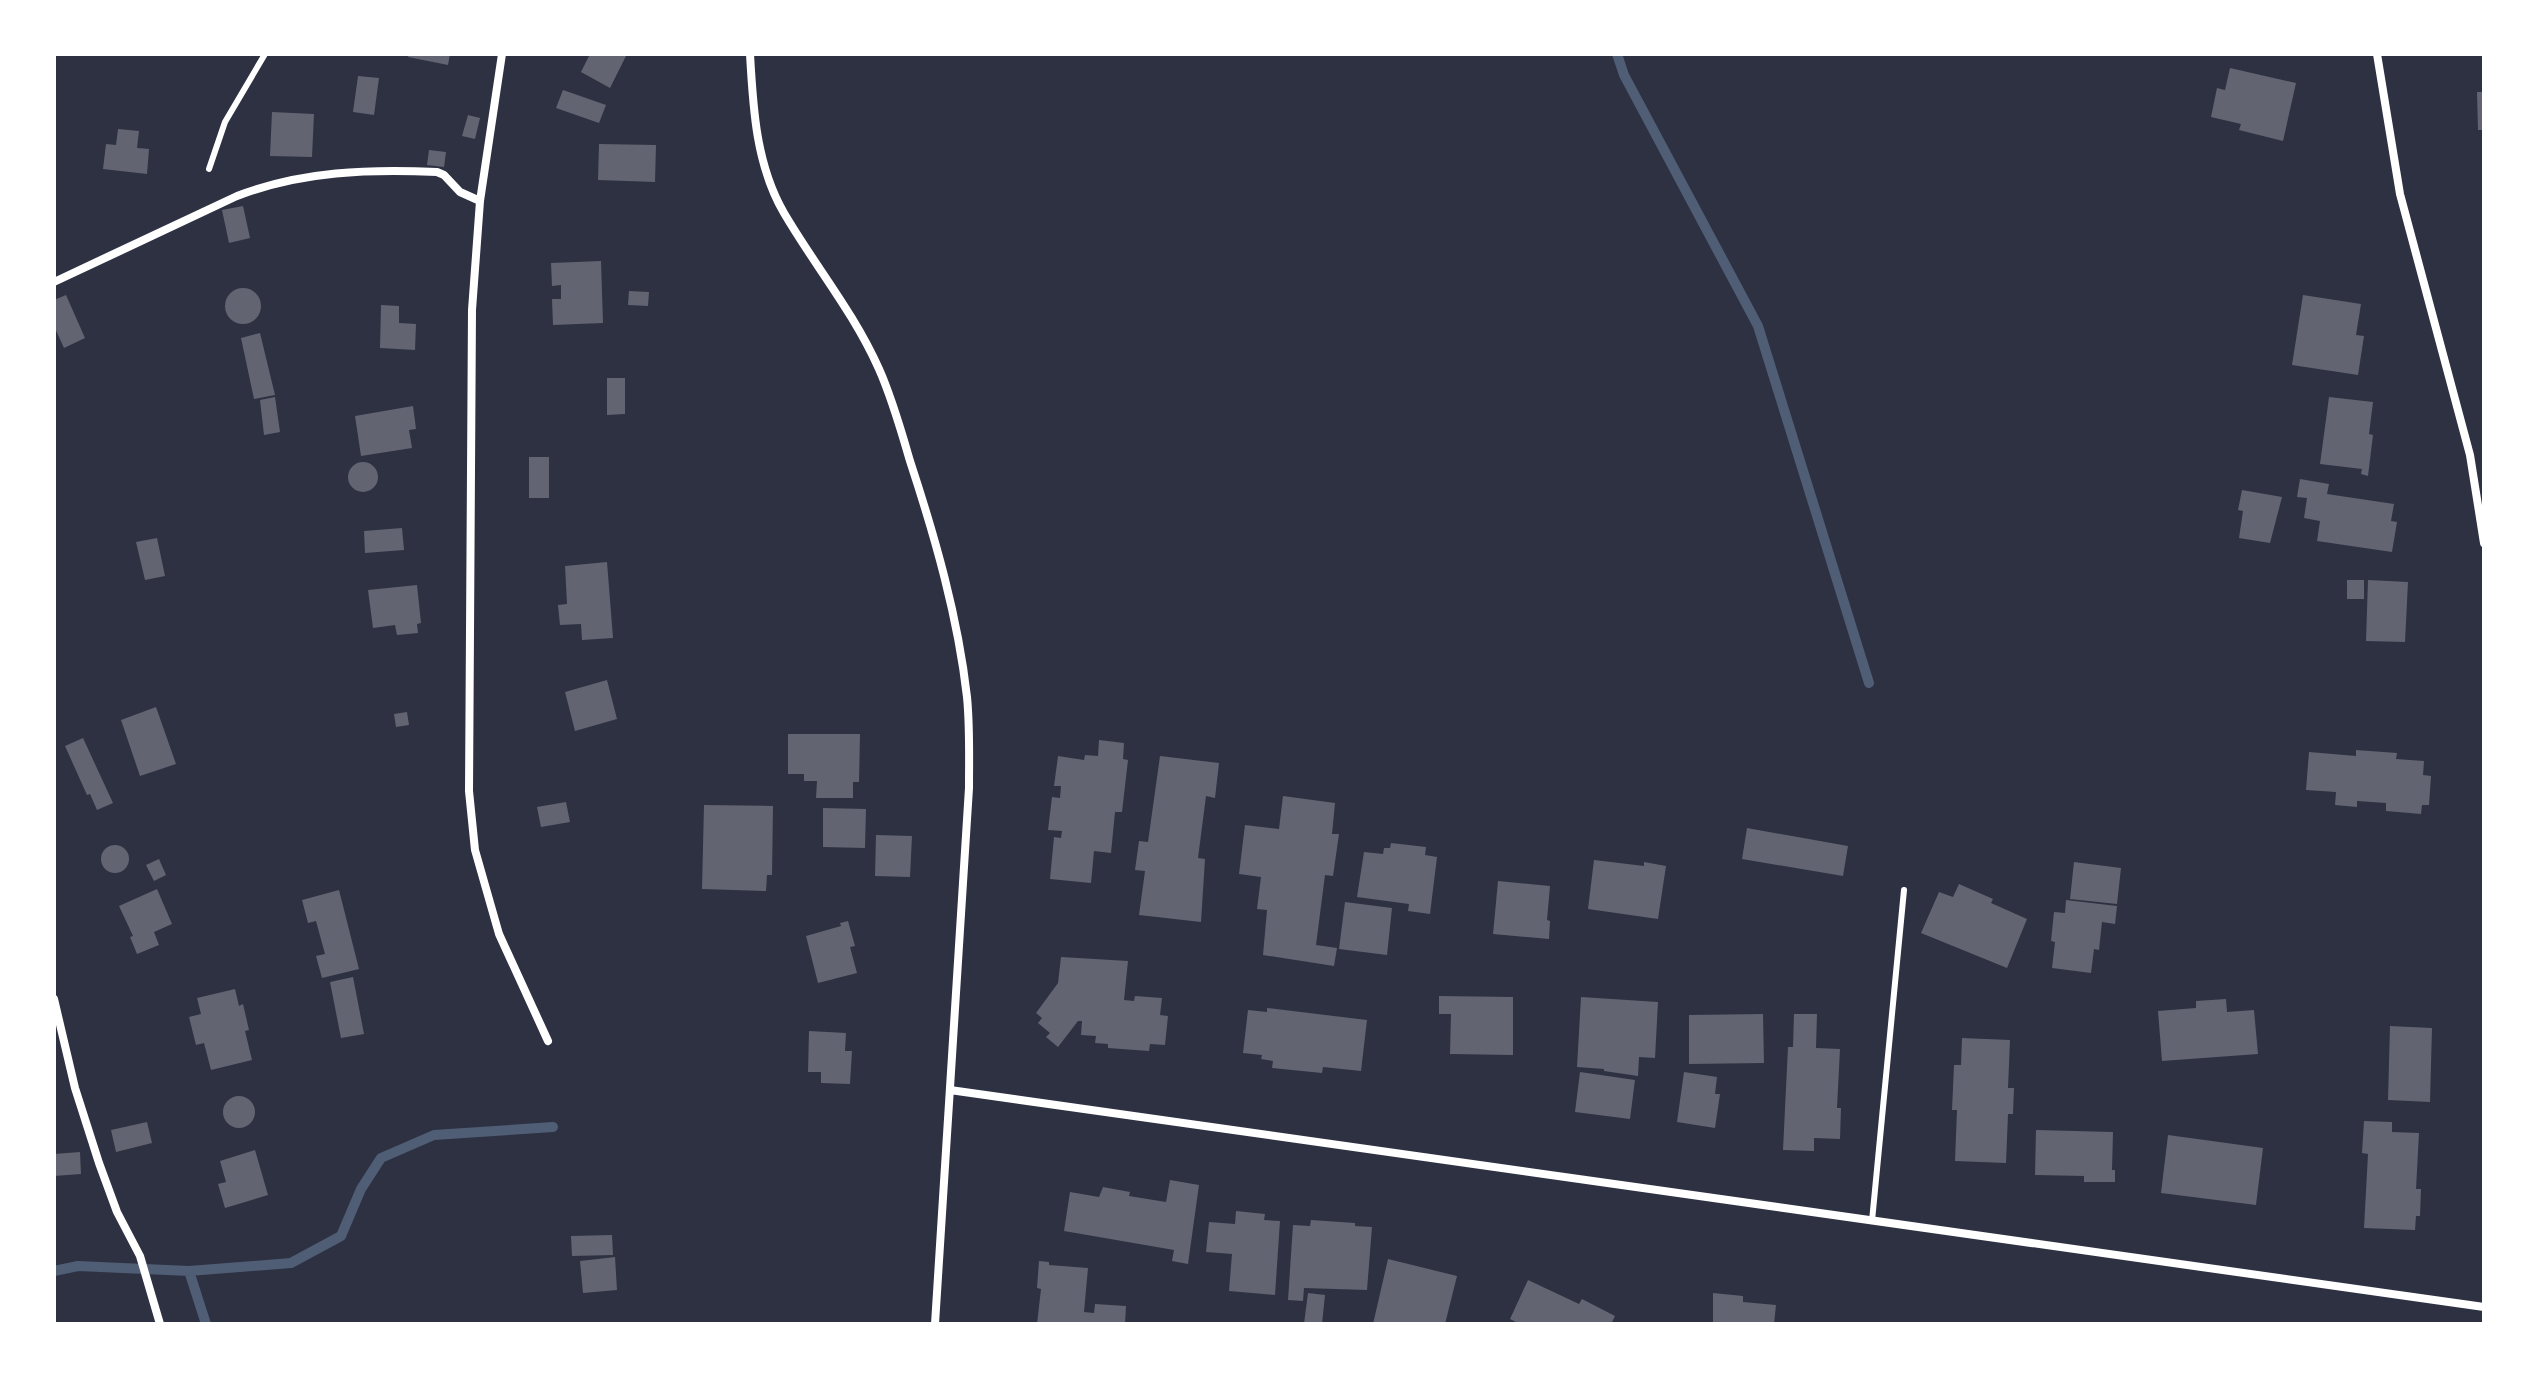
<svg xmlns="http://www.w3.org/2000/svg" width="2538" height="1378" viewBox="0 0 2538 1378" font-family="'Titillium Web',sans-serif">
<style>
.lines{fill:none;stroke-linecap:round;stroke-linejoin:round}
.stream{stroke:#4f5d75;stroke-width:10}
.building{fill:#626471}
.service{stroke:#fff;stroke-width:6}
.minor{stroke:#fff;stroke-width:8}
</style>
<rect width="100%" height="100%" fill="#2d3142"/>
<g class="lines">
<path class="stream" d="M1617,54L1624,75L1758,326L1869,683
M54,1271L78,1266L189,1271L291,1263L341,1236L361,1189L381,1158L434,1135L553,1127
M189,1271L206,1324"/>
</g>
<path class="building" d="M409,54H450L448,65L408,57Z
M590,54H622L626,56L610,88L581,72Z
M2230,68L2296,83L2283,141L2239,130L2241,124L2211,117L2217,88L2225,90Z
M358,76L379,78L374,115L353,112Z
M563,90L606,105L599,123L556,108Z
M2477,92H2484V130H2478Z
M272,112L314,114L312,157L270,156Z
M468,115L480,118L475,139L462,136Z
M118,129L139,131L137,148L149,149L147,174L103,169L106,144L116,145Z
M599,144L656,145L655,182L598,180Z
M429,150L446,152L444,167L427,165Z
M243,206L250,238L229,243L222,210Z
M601,261L603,323L553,325L552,299H561V285L552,286L551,263Z
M225 306a18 18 0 1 1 36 0a18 18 0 1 1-36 0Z
M629,291L649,292L648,306L628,305Z
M66,295L85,338L64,348L54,326V300Z
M2303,295L2361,304L2356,335L2364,336L2358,375L2292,365Z
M381,305L399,306V323L416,324L415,350L380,348Z
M260,333L275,395L254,399L241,338Z
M607,378H625V414L607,415Z
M275,397L280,432L264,435L260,400Z
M2329,397L2373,402L2369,434L2373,435L2368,476L2361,474L2362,469L2320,464Z
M413,406L416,429L409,430L412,448L361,456L355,416Z
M529,457H549V498H529Z
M348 477a15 15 0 1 1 30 0a15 15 0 1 1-30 0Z
M2300,479L2329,484L2327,494L2394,504L2391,521L2397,522L2392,552L2317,541L2320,521L2304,518L2307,498L2297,497Z
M2242,490L2282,497L2270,543L2239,538L2243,511L2238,510Z
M402,528L404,550L365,553L364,531Z
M157,538L165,576L145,580L136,542Z
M607,562L613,638L582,640L581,624L560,625L558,605L567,604L565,566Z
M2347,580H2364V599H2347Z
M2368,580L2408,582L2405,642L2366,641Z
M417,585L421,623L417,624L418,633L397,635L395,625L373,628L368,590Z
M607,680L617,719L575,731L565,692Z
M156,707L176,764L140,776L121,720Z
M407,712L409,725L396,727L394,714Z
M788,734H860L859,782H853V798H816L817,781H804V774H788Z
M83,738L113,803L97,810L90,794L87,795L65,746Z
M1099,740L1124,743L1123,759L1128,760L1122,812H1115L1111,853L1094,851L1091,883L1050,879L1054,837L1061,838L1062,831L1048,830L1052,797L1060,798L1061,786H1054L1058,756L1084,760L1085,755L1098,756Z
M2356,750L2397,753L2396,759L2424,761L2423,775L2431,776L2429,805H2422L2421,814L2386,811V803L2357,801V807L2335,805L2336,792L2306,790L2309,752L2356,756Z
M1160,756L1219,763L1215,798L1206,796L1198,858L1205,859L1201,922L1139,915L1145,871L1135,870L1139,841L1148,842Z
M1283,796L1335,803L1332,834H1339L1333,876L1325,875L1316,945L1337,948L1334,966L1263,955L1267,910L1257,909L1261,877L1239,874L1245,825L1279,829Z
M566,802L570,822L541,827L537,807Z
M704,805L773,806L772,875H767L766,891L702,889Z
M823,808L866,809L865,848L823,847Z
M1747,828L1848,846L1843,876L1742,859Z
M876,835L912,836L910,877L875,876Z
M1391,843L1426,847L1425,855L1437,857L1430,914L1408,911L1409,904L1357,897L1364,852L1383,854L1384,848H1390Z
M101 859a14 14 0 1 1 28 0a14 14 0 1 1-28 0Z
M159,859L166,875L154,881L146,865Z
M1594,860L1644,866V862L1666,866L1658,919L1588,909Z
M2074,862L2121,868L2117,904L2070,899Z
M1498,881L1550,886L1547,920L1550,921L1549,939L1493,934Z
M1959,884L1993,899L1991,903L2027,919L2007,968L1921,933L1939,892L1953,897Z
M157,889L172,924L154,932L159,945L137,954L130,937L133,936L119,906Z
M339,890L359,969L322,978L316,956L325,954L316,921L308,923L302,900Z
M2066,900L2117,906L2115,924L2102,922L2099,950L2094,949L2091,973L2052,968L2055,942L2051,941L2054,912L2065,913Z
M1345,902L1392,908L1387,955L1339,949Z
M848,921L855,946L850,947L857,973L818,983L806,936L841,926L840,923Z
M1061,957L1128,961L1124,1000L1134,1001L1135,996L1162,998L1160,1015L1168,1016L1165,1045L1150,1044L1149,1051L1108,1048V1044L1095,1043L1096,1036L1081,1035L1082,1021H1078L1058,1047L1046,1037L1050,1033L1038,1023L1042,1018L1036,1013L1058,983Z
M353,977L364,1034L341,1038L330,982Z
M235,989L239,1006L243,1004L249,1030L245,1031L252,1060L211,1070L204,1043L196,1045L189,1017L201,1014L197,998Z
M1439,996L1513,997V1055L1450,1054L1451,1014H1439Z
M1581,997L1658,1002L1655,1058L1639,1057L1638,1076L1604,1071V1069L1577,1067Z
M2226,999L2227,1012L2254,1010L2258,1054L2162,1061L2158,1011L2196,1008V1001Z
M1267,1008L1367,1020L1361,1071L1323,1067L1322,1073L1272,1068L1273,1061L1261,1059L1262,1055L1243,1053L1248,1010L1267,1012Z
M1763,1014L1764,1063L1689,1064V1015Z
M1794,1014H1817L1816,1048L1840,1049L1837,1108H1841L1840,1139L1814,1138V1151L1783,1150L1788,1047H1793Z
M2390,1026L2432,1028L2430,1102L2388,1100Z
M809,1031L846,1033L845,1051H852L850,1084L821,1083V1072H808Z
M1962,1038L2010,1040L2008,1088H2014L2013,1114H2008L2006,1163L1955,1161L1957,1110H1952L1954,1065H1961Z
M1580,1072L1635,1080L1630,1119L1575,1112Z
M1684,1072L1717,1077L1715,1094H1720L1715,1128L1677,1122Z
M223 1112a16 16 0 1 1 32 0a16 16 0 1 1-32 0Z
M2364,1121L2392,1122V1132L2419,1133L2416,1189H2421L2420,1216H2416L2415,1230L2364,1228L2368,1154L2362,1153Z
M147,1122L152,1143L116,1152L111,1130Z
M2036,1130L2113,1132L2112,1170H2115V1182H2084V1176L2035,1175Z
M2168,1135L2263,1148L2256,1205L2161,1193Z
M255,1150L268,1195L225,1208L218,1184L226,1182L220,1161Z
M80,1152L81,1174L54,1176V1154Z
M1170,1180L1199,1185L1188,1264L1172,1261L1174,1250L1064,1231L1070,1192L1099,1197L1103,1187L1130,1192L1129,1196L1166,1202Z
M1236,1211L1265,1214L1264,1220L1280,1221L1275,1295L1229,1291L1232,1254L1206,1252L1209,1222L1235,1224Z
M1311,1220L1355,1223V1226L1372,1227L1367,1290L1304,1288L1303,1301L1288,1300L1293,1225L1310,1226Z
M612,1235L613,1255L572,1256L571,1236Z
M615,1257L617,1290L583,1293L580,1261Z
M1388,1259L1457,1276L1445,1324H1373Z
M1039,1261L1049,1262V1265L1088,1268L1084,1312L1094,1313L1095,1304L1126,1306L1125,1324H1037L1041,1289L1037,1288Z
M1528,1280L1579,1304L1582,1299L1615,1316L1611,1324H1520L1510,1319Z
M1308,1293L1325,1295L1322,1324H1304Z
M1713,1293L1743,1296V1302L1776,1305L1774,1324H1713Z"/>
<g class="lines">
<path class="service" d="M209,169L225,122L265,54
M1872,1221L1904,890"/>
<path class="minor" d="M502,54L480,201L472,310L469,791L475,850L499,934L548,1041
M750,54C753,108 756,165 784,213C815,266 853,311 879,369C892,398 901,430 910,461C935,537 958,617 967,697C970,727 969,758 969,788L935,1324
M2377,54L2400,194L2470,455L2484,543
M54,282L237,196C302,171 369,169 437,172L444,175L460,192L480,201
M54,999L75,1088L99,1163L117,1212L140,1256L160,1324
M950,1090L2484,1307"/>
</g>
<rect width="2538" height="1378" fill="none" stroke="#ffffff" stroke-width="112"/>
</svg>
